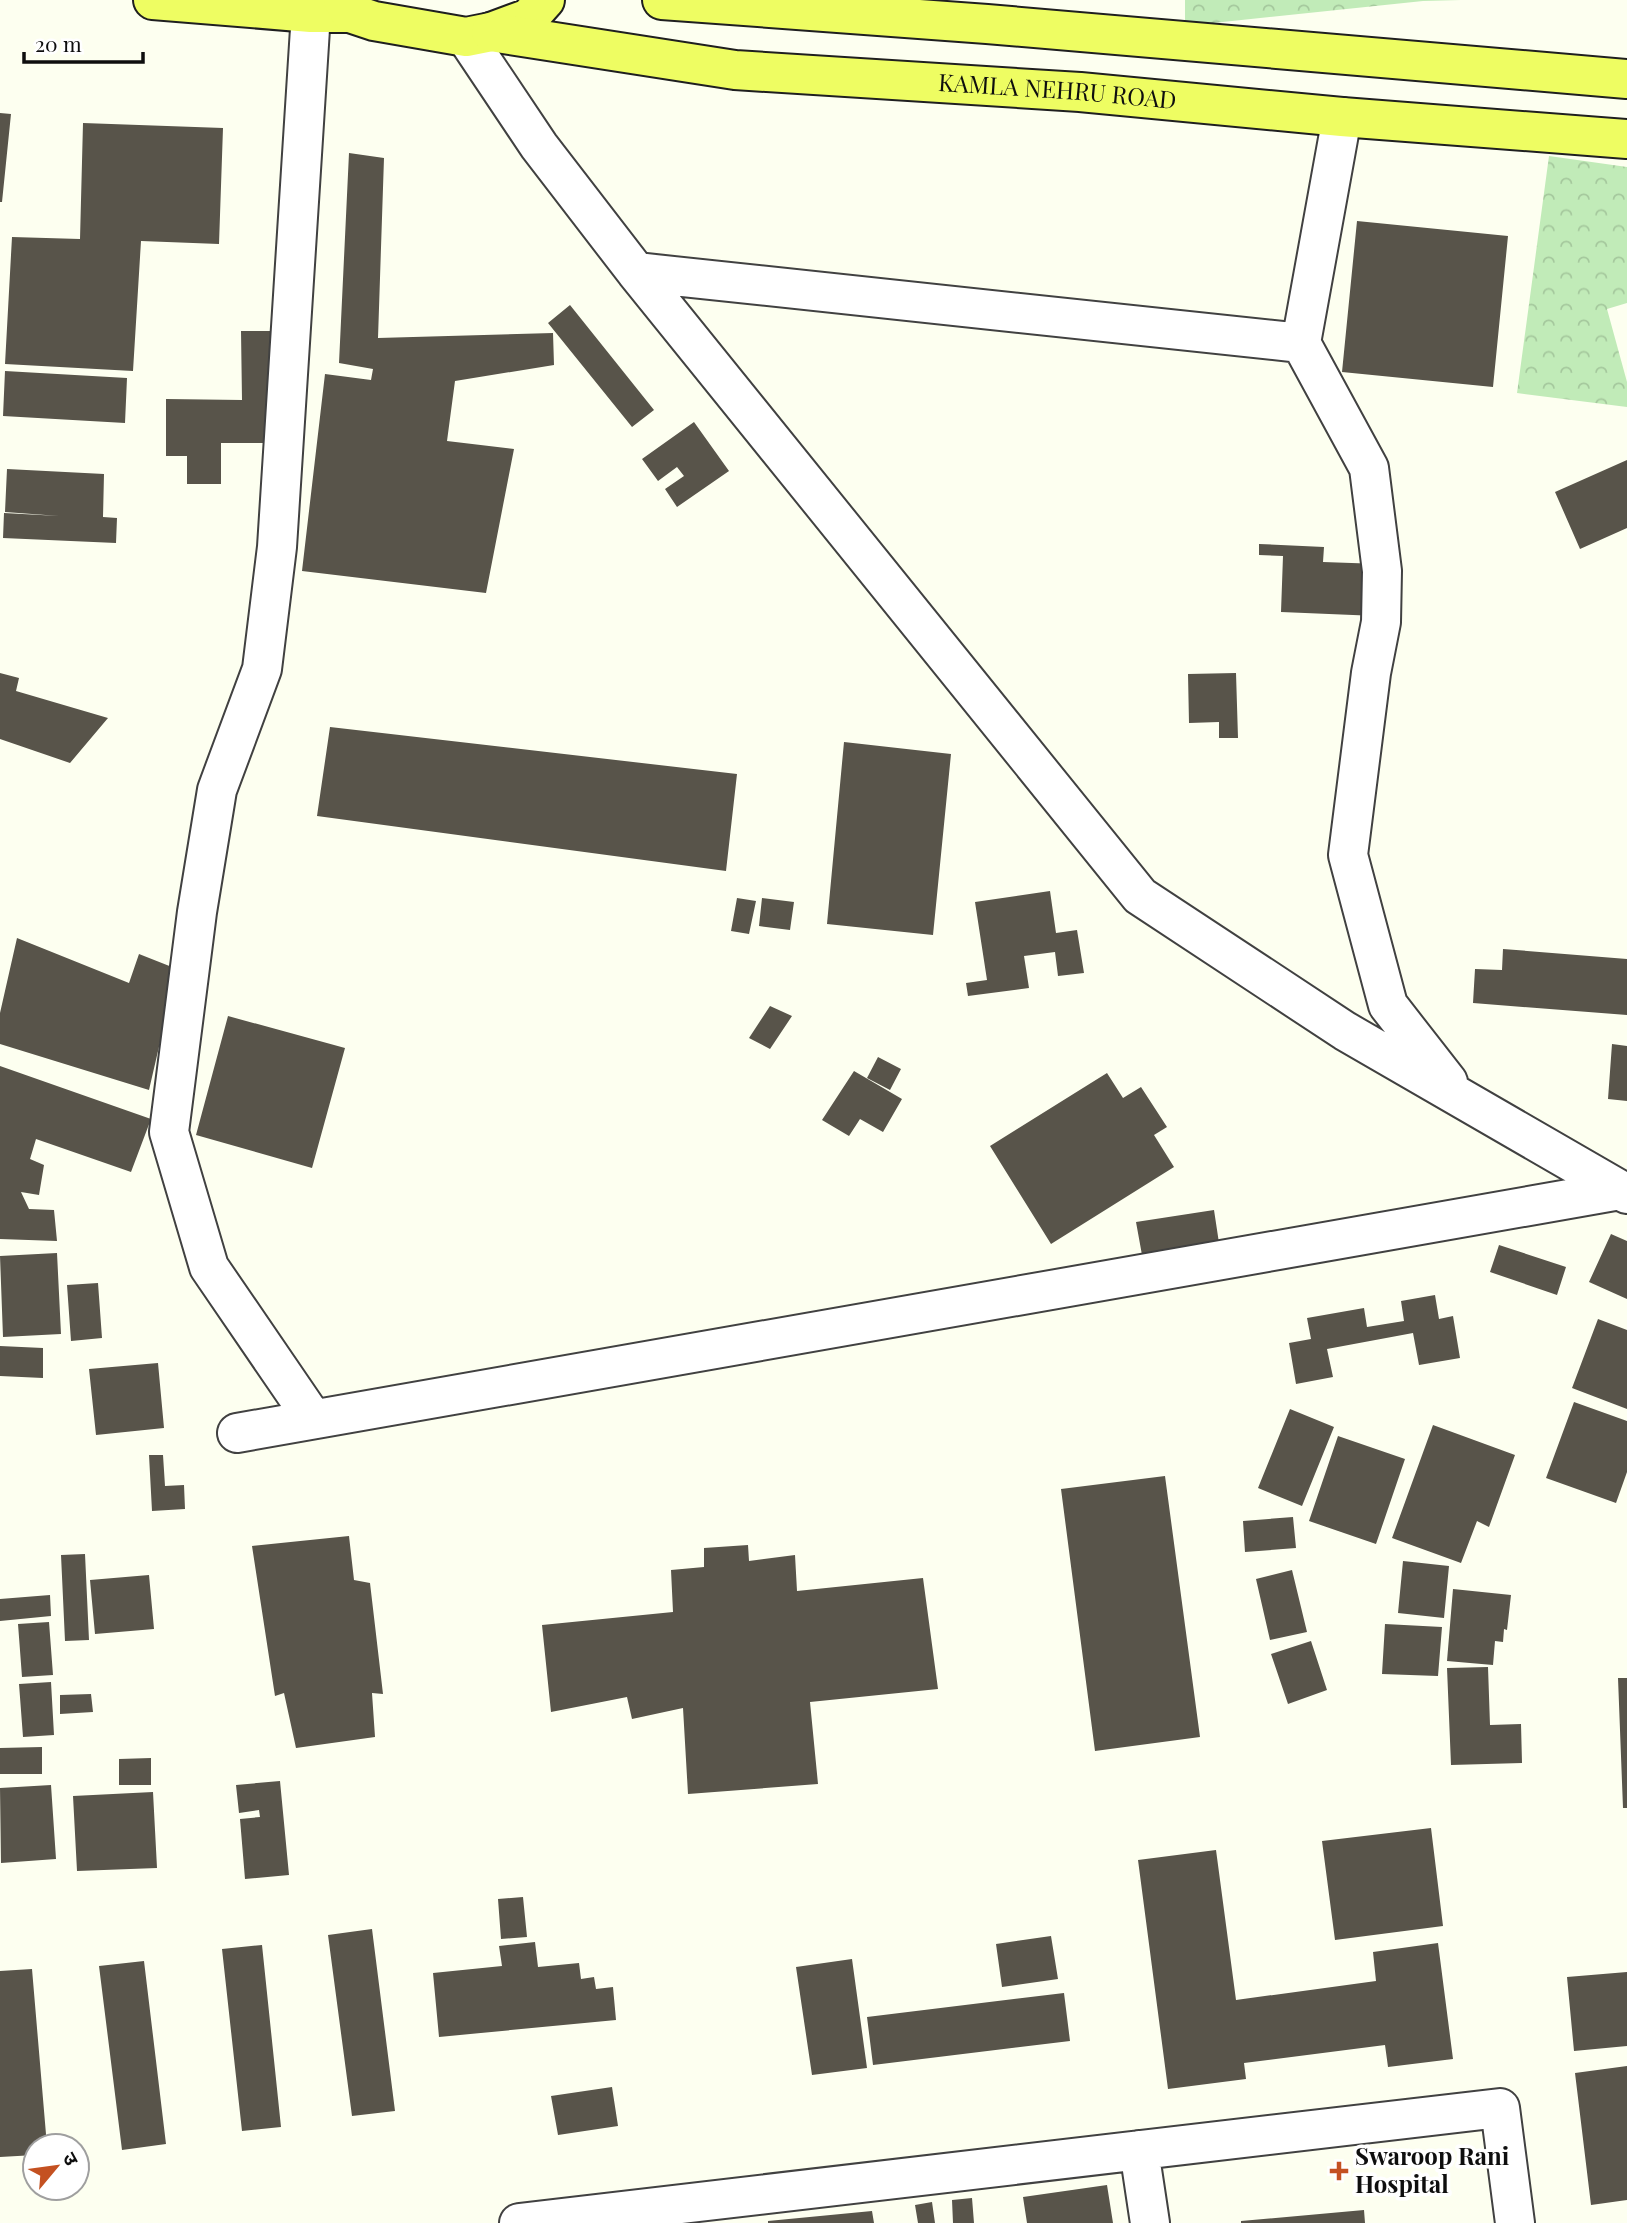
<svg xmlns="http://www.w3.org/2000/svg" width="1627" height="2223" viewBox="0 0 1627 2223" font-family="'Playfair Display','Noto Sans Devanagari',serif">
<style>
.park{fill:url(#park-crowns)}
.building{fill:#58544a}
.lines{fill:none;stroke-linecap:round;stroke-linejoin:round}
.minor-casing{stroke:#414141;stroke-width:42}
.major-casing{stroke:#1f1f1f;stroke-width:42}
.minor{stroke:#fff;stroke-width:38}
.major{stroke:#eefd62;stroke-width:38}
.poi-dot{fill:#c45121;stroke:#fff;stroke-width:2.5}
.labels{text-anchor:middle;stroke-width:7;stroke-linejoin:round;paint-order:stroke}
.street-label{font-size:24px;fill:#0e0e0e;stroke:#fff}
.poi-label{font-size:24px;font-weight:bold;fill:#0e0e0e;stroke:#fff;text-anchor:start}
</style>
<defs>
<pattern id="park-crowns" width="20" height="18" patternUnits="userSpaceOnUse" patternTransform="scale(1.75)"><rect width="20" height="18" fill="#c1ebb8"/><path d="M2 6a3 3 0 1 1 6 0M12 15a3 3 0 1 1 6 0" fill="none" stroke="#a5c89d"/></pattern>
</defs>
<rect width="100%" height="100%" fill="#fdfff0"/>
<path class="park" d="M1185,0H1461L1423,1L1185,26Z
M1549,156L1627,167V303L1607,309L1627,382V407L1517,393Z"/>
<path class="building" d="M0,113L11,114L2,202H0Z
M83,123L223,128L219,244L141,241L133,371L5,364L12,237L80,239Z
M349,153L384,158L378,338L553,333L554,365L455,381L447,441L514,449L486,593L302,571L325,374L371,380L373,369L339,363Z
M1357,221L1508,236L1493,387L1342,372Z
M570,305L654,410L632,427L548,323Z
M241,331H272V443H221V484H187V456H166V399L242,400Z
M5,371L127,378L125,423L3,416Z
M694,422L729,471L677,507L665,489L684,476L677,467L658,481L642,459Z
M1627,460V528L1580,549L1555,492Z
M7,469L104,474L103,517L117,518L116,543L3,538L4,513L59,516L5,512Z
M1259,544L1324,547L1323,562L1380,564L1377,616L1281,612L1283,556L1259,555Z
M0,673L19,678L16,691L108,718L70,763L0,739Z
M1236,673L1238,738H1219V722L1189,723L1188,674Z
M330,727L737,774L726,871L317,816Z
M844,742L951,754L933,935L827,924Z
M1050,891L1056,933L1077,930L1084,973L1058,976L1055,952L1024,956L1029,988L968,996L966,983L987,980L975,902Z
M737,898L756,901L749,934L731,931Z
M762,898L794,902L790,930L759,926Z
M17,938L129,983L139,954L177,969L149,1090L0,1044V1013Z
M1503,949L1627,959V1015L1473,1003L1475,969L1502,970Z
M770,1006L792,1016L770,1049L749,1038Z
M228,1016L345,1048L312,1168L196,1135Z
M1612,1044L1627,1046V1101L1608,1099Z
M878,1057L901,1069L890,1090L867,1078Z
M0,1066L151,1119L131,1172L36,1139L30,1159L44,1165L39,1195L21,1192L29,1209L54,1210L57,1241L0,1239Z
M854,1071L902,1099L883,1132L860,1119L849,1136L822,1120Z
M1107,1073L1123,1098L1141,1087L1167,1127L1154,1135L1174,1167L1051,1244L990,1146Z
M1214,1210L1219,1243L1142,1255L1136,1222Z
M1611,1234L1627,1241V1299L1589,1282Z
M1499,1245L1566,1267L1557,1295L1490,1272Z
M57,1253L61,1334L3,1337L0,1256Z
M98,1283L102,1338L71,1341L67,1285Z
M1435,1295L1439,1319L1453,1316L1460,1358L1419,1365L1413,1333L1327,1349L1333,1377L1296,1384L1289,1343L1311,1339L1307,1318L1364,1308L1367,1327L1404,1321L1401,1301Z
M1598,1319L1627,1330V1409L1572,1388Z
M0,1346L43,1348V1378L0,1376Z
M158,1363L164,1428L96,1435L89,1369Z
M1574,1402L1627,1421V1472L1616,1503L1546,1478Z
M1290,1409L1334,1427L1302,1506L1258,1488Z
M1433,1425L1515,1455L1489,1527L1477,1521L1461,1563L1392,1538Z
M1338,1436L1405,1459L1376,1544L1309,1521Z
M149,1455H163L165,1486L184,1485L185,1509L152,1511Z
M1165,1476L1200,1737L1095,1751L1061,1489Z
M1293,1517L1296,1548L1245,1552L1243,1521Z
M349,1536L354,1580L370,1583L383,1694L372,1693L375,1737L296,1748L284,1693L275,1696L252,1546Z
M748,1545L749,1561L795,1555L797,1591L923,1578L938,1689L810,1702L818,1784L688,1794L683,1708L632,1719L627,1697L551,1712L542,1625L673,1612L671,1570L704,1567V1548Z
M85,1554L89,1640L65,1641L61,1555Z
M1403,1561L1449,1566L1444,1618L1398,1613Z
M1292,1570L1307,1632L1270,1640L1256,1579Z
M149,1575L154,1629L95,1634L90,1580Z
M1453,1589L1511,1595L1507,1630L1504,1629L1503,1642L1495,1641L1493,1665L1447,1661Z
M50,1595L51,1616L0,1621V1599Z
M49,1622L53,1675L22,1677L18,1624Z
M1385,1624L1442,1627L1438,1676L1382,1674Z
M1311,1641L1327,1690L1288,1704L1271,1654Z
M1488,1667L1490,1725L1521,1724L1522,1763L1451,1765L1447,1668Z
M1618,1678H1627V1808H1623Z
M51,1682L54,1735L23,1737L19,1684Z
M91,1694L93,1712L60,1714V1695Z
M42,1747V1774H0V1748Z
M151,1758V1785H119V1759Z
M280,1781L289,1875L245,1879L240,1819L260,1817L259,1810L239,1813L236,1785Z
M51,1785L56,1859L1,1863L0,1788Z
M153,1792L157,1868L77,1871L73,1796Z
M1431,1828L1443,1926L1335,1940L1322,1841Z
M1216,1850L1236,2000L1376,1981L1373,1952L1438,1943L1453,2059L1388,2067L1385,2045L1244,2063L1246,2079L1168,2089L1138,1860Z
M523,1897L527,1937L501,1939L498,1899Z
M372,1929L395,2111L352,2116L328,1935Z
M1051,1936L1058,1979L1002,1987L996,1944Z
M535,1942L538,1967L579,1963L581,1979L594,1977L596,1989L613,1987L616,2020L439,2037L433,1973L502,1966L499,1946Z
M262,1945L281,2127L242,2131L222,1949Z
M852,1959L867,2068L812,2075L796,1967Z
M144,1961L166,2144L122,2150L99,1966Z
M32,1969L47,2146H35V2155L0,2157V1971Z
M1627,1972V2046L1574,2051L1567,1977Z
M1064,1993L1070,2041L873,2065L867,2017Z
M1627,2066V2200L1591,2205L1575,2073Z
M612,2087L618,2126L558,2135L551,2096Z
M1107,2185L1113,2223H1027L1023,2197Z
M972,2198L974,2223H953L952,2200Z
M932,2202L935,2223H918L915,2205Z
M1364,2210L1365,2223H1241V2221Z
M872,2211L874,2223H768V2221Z"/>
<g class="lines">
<g class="minor-casing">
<path id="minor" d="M311,13L277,547L262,669L217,790L197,912L169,1132L209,1267L313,1419
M466,37L539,146L636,272L1140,896L1345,1031L1627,1194
M636,272L1301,343L1342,117
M1301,343L1369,468L1382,571L1381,622L1371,673L1348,855L1388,1005L1448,1082
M237,1433L1620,1190
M1139,2150L1150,2223
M519,2223L1500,2108L1515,2223"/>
</g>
<g class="major-casing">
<g id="major">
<path d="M153,0L311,13H350"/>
<path d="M343,0L350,13L374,21L466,37L491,32L529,18L545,0"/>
<path d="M662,0L987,24L1627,79"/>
<path id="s1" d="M491,32L735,70L1080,92L1342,117L1627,139"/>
</g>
</g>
<use href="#minor" class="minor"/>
<use href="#major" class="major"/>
</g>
<path class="poi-dot" d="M1335.5 2160.5h7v7h7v7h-7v7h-7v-7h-7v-7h7z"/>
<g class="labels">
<g class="street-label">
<text dy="8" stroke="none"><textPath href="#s1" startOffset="570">KAMLA NEHRU ROAD</textPath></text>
</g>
<g class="poi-label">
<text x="1355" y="2165">Swaroop Rani<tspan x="1355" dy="28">Hospital</tspan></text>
</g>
</g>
<g transform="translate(56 2167) rotate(61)"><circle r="33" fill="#ffffff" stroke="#9f9f9f" stroke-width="2"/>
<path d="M0-5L12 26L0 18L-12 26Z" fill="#c45121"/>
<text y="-10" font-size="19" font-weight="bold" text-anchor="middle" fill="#0e0e0e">उ</text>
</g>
<path d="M24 52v10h119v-10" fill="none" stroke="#0e0e0e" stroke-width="3.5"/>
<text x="35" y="52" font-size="21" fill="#0e0e0e" stroke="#ffffff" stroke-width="5" paint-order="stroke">20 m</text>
</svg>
